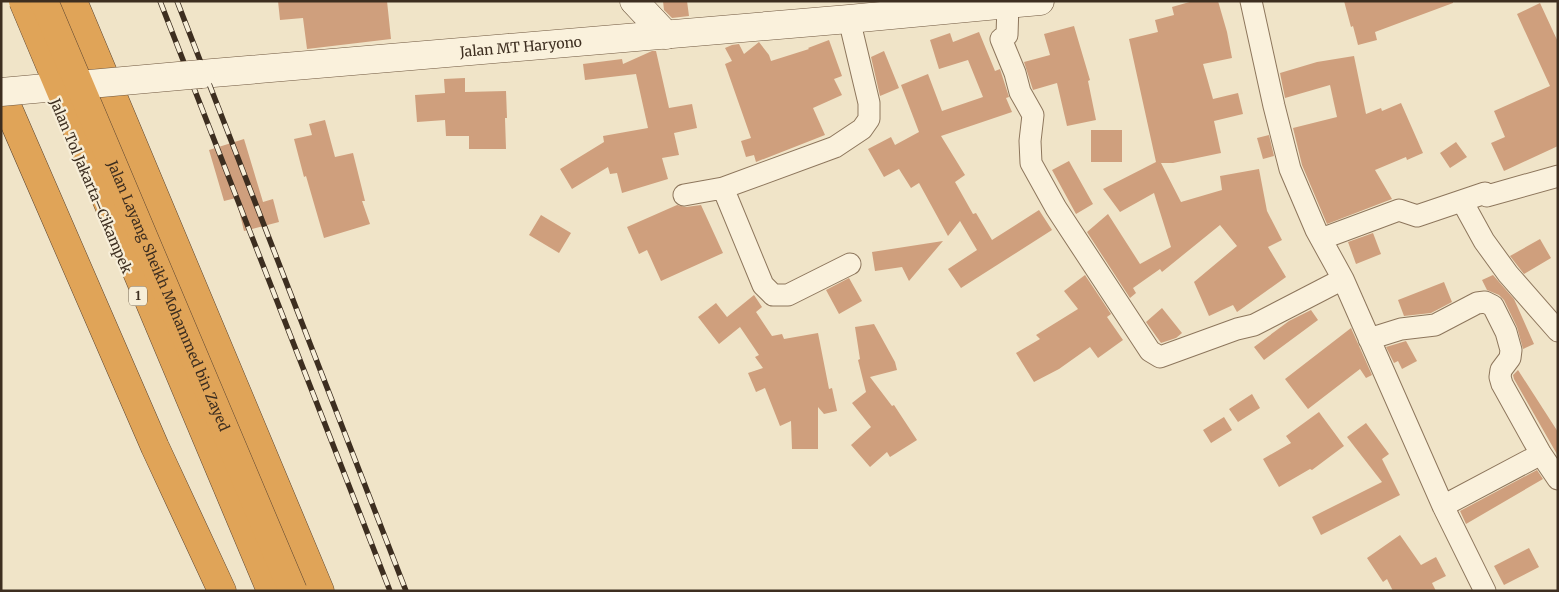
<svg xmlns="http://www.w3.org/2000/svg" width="1559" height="592" viewBox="0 0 1559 592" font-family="Merriweather,serif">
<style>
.building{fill:#cf9f7d}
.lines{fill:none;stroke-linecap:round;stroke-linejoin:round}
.street-casing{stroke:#8d765c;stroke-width:23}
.secondary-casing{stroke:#6f573f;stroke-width:29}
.highway-casing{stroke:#5b4430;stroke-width:29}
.street{stroke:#faf1dc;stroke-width:21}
.secondary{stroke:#faf1dc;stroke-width:28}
.highway{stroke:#e0a458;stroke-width:28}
.rail-casing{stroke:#3d2e20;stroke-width:5.5}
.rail{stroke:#f7eed8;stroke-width:4;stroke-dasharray:11;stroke-linecap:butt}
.secondary-bridge-casing{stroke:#6f573f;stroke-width:29;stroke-linecap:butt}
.highway-bridge-casing{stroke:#5b4430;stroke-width:29;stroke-linecap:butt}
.secondary-bridge{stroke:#faf1dc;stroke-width:28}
.highway-bridge{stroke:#e0a458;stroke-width:28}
.labels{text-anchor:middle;stroke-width:4.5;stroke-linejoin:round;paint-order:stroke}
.shield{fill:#f7eed8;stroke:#756857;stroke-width:1}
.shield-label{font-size:12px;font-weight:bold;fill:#3d2e20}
.street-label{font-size:14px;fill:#3d2e20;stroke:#f7eed8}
</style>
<rect width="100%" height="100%" fill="#f0e4c8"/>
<path class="building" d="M278,1H387L391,39L307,49L303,18L280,20Z
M663,1H687L689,16L672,18L664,10Z
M1193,1H1218L1227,32L1232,58L1203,64L1213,99L1238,93L1243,114L1214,121L1221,153L1173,163H1161L1181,202L1222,190L1220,176L1259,169L1267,211L1282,240L1268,247L1286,277L1237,312L1233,305L1209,316L1194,282L1237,246L1220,225L1162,272L1160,269L1133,288L1136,293L1130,298L1087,232L1108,214L1140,264L1171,247L1154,193L1120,212L1103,189L1156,162L1129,39L1158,32L1155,20L1174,15L1172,7Z
M1344,1H1453V3L1375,32L1377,40L1358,45L1353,26L1351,27Z
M1540,3L1558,42V146L1504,171L1491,143L1505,137L1494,111L1550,86L1517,14Z
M1074,26L1090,80L1088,81L1096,120L1067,126L1057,83L1033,90L1024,62L1050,55L1044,34Z
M979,32L995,71L1000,69L1009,97L1006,98L1012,112L941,136L965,175L955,182L973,214L976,213L992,240L1039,210L1052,230L961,288L948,269L977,250L960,221L948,236L919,183L911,188L899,169L884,177L868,149L891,137L895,145L919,132L901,85L928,74L942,111L983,97L968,60L939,69L930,40L950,33L953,42Z
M829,40L842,76L834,79L842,95L813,108L825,135L756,162L754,155L746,157L741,141L751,138L725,64L732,61L725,48L732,45L739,44L744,54L759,42L769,55L771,61L809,49L808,48Z
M652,51H656L669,108L692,104L697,128L674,133L679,155L662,158L668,179L622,193L617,173L610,174L608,167L572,189L560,169L604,142L603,136L648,128L636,74L585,80L583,64L622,59L623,64Z
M884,51L899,88L880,96L871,57Z
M1354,56L1366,114L1381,108L1382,111L1401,103L1423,153L1407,160L1406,157L1375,170L1392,199L1327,224L1302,165L1293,128L1337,117L1330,85L1285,98L1280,73L1317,62Z
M465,78V92L506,91L507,118H505L506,149H469V136H446L445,120L417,122L415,95L445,93L444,79Z
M325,120L335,157L353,153L365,201H362L370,224L324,238L306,176L304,177L294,139L312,135L309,124Z
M1091,130H1122V162H1091Z
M1269,135L1274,156L1263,159L1257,138Z
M244,139L263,202L273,199L279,222L244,231L236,198L224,201L209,150Z
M1456,142L1467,157L1450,168L1440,153Z
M1069,161L1093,204L1076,214L1052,170Z
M677,205L686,207L701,205L723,253L661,281L647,250L639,254L627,227Z
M541,215L571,233L559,253L529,235Z
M1373,233L1381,254L1356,264L1348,242Z
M1540,239L1551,258L1524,274L1510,256Z
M943,241L909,281L902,267L875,271L872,252Z
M1085,275L1111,314L1107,317L1123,340L1098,358L1090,347L1059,369L1034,382L1016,353L1040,339L1036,335L1078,309L1064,291Z
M1493,275L1514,299L1534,344L1523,349L1517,327L1504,300L1499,295L1487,290L1482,280Z
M849,278L862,301L839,314L826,290Z
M1444,282L1452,302L1431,313L1404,316L1398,300Z
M754,295L762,307L756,312L772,336L782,334L784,339L818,333L829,389L832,388L837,411L824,414L818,407V449H792L791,421L780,426L765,388L756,392L748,373L763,368L755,357L759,355L740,327L719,344L698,317L716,303L727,317Z
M1162,308L1182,333L1176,338L1161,343L1146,322Z
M1311,310L1318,320L1264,360L1254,347L1289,321Z
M874,324L895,362L897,370L870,377L892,406L894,405L917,440L890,457L887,452L870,467L851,445L871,427L852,403L866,392L858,360L860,359L855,327Z
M1351,328L1372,375L1366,378L1360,369L1308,409L1285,379Z
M1406,341L1417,361L1402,369L1398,361L1394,363L1386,347Z
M1518,370L1558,432V456L1514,379L1513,375Z
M1252,394L1260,408L1238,422L1229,409Z
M1319,412L1344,446L1312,470L1310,469L1279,487L1263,459L1291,443L1286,436Z
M1224,417L1232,430L1211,443L1203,430Z
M1366,423L1389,454L1382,459L1400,495L1321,535L1312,517L1382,482L1347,437Z
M1537,470L1543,479L1466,524L1460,511Z
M1400,535L1421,565L1436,557L1446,576L1432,583L1436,591H1393L1387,579L1383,582L1367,558Z
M1529,548L1539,567L1504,585L1494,566Z"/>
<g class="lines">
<g class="street-casing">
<path id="street" d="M1251,1L1274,106L1290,169L1316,230L1343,279L1443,506L1485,591
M1008,5L1007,35L1001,39L1015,73L1020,92L1033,115L1030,141L1031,163L1056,208L1150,351L1160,357L1237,329L1254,325L1343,279
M723,188L763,285L773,295H788L850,264
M684,195L723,188L835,147L862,129L869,119V103L849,19
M1462,201L1484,241L1508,274L1558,331
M1321,239L1399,210L1417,216L1485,193L1487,196L1558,176
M1369,339L1401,329L1435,325L1477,303L1485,302L1493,306L1506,332L1511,350L1510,358L1501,370L1500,377L1502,384L1541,454L1558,479
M1443,506L1541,454"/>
</g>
<g class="secondary-casing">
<g id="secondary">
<path d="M634,1L666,35"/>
<path id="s1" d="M201,74L849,19L1040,1"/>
</g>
</g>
<g class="highway-casing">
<path id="highway" d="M73,1L320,591
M1,92L155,447L222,591"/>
</g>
<use href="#street" class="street"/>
<use href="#secondary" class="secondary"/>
<use href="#highway" class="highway"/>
<g class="rail-casing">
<path id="rail" d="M160,1L390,591
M177,1L406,591"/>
</g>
<use href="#rail" class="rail"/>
<g class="secondary-bridge-casing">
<path id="secondary-bridge" d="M1,92L201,74"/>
</g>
<g class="highway-bridge-casing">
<g id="highway-bridge">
<path d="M23,1L271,591"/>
<path id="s2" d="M44,1L293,591"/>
</g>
</g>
<use href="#secondary-bridge" class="secondary-bridge"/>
<use href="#highway-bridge" class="highway-bridge"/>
</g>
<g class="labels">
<rect class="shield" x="129" y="286.5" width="18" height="19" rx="4"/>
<g class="shield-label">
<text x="138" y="300">1</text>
</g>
<g class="street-label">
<text dy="5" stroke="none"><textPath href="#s1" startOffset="321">Jalan MT Haryono</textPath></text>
<text transform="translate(91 186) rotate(67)" y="5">Jalan Tol Jakarta–Cikampek</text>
<text dy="5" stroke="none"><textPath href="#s2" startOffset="320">Jalan Layang Sheikh Mohammed bin Zayed</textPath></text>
</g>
</g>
<rect width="1559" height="592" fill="none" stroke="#3d2e20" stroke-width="5"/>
</svg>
